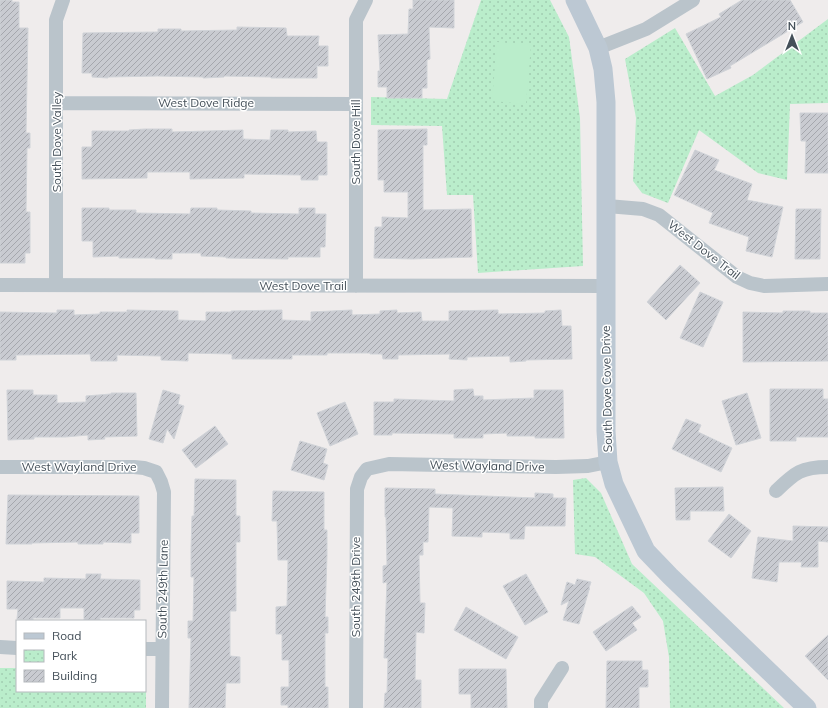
<svg xmlns="http://www.w3.org/2000/svg" width="828" height="708" viewBox="0 0 828 708" font-family="Mulish,sans-serif">
<style>
.park{fill:url(#park-dots)}
.pitch{fill:#baedcb}
.building{fill:url(#building-hatch);stroke:#d0d3d8}
.lines{fill:none;stroke-linecap:round;stroke-linejoin:round}
.street{stroke:#bac4cb;stroke-width:14}
.secondary{stroke:#bcc8d3;stroke-width:19}
.labels{text-anchor:middle;stroke-width:3;stroke-linejoin:round;paint-order:stroke}
.street-label{font-size:12px;fill:#455059;stroke:#fff}
</style>
<defs>
<pattern id="park-dots" width="8" height="8" patternUnits="userSpaceOnUse"><rect width="8" height="8" fill="#baedcb"/><path d="M2 2h.1M6 6h.1" fill="none" stroke="#a1cdb1" stroke-width="1.8" stroke-linecap="round"/></pattern>
<pattern id="building-hatch" width="6" height="6" patternUnits="userSpaceOnUse"><rect width="6" height="6" fill="#c9cbd1"/><path d="M-1 1l2-2M0 6l6-6M5 7l2-2" fill="none" stroke="#a5a7ad"/></pattern>
</defs>
<rect width="100%" height="100%" fill="#efecec"/>
<path class="park" d="M481,0H550L569,37L580,118L583,266L478,273L473,195H447L442,126L371,125V97L447,99Z
M828,19V103L790,104L787,180L758,173L699,130L668,203L642,193L633,181L636,118L625,59L675,28L715,96L753,75Z
M586,478L601,493L632,564L784,708H670L669,657L663,621L644,593L595,557L575,554L573,480Z
M145,666H146V708H0V668H17V691H145Z"/>
<path class="pitch" d="M497,42L531,45L526,104L492,101Z"/>
<path class="building" d="M0,0H12V2H19V28H28L26,133H30V148H27L26,212H30V253H25V263H0Z
M413,0H454V28L429,27L430,59L427,60V88H422V98H387V87H378V71H380L378,35L408,34L409,9H413Z
M742,0H790L803,22L730,66L731,68L707,79L686,34L721,17L719,14Z
M237,27L286,28L287,36H319L318,46H328V66H317V78H271L270,77L224,76V77L203,78V77L158,76L108,77V78L92,77V73H82L83,33L158,32V29H181V31L237,30Z
M800,113H828V173H805L806,141H801Z
M145,129H172V132L243,130V139L270,140L271,130H288V132L316,131L317,142H327V175H318V180H301V175L244,174V178L190,179V172H147V178L82,179V147H92V131H129V130Z
M427,129V145H423V210L471,209L472,257L412,259L374,258L375,227H382V217L408,218V192H384V180H378V130Z
M695,150L719,160L714,170L752,184L747,200L783,207L772,257L746,251L749,237L709,223L713,213L674,195Z
M82,208H109V210H136V213L190,214L191,208H217V210L251,211V213L299,214V208H315V214H326L325,247H320V257H288V259L226,258V257L201,256V253H172V259H155V258H119V256L93,257V241H82Z
M796,209H821L820,259H795Z
M680,265L700,283L666,320L647,302Z
M700,292L723,302L703,347L680,338Z
M57,310H74V315L100,314V312H127V310L178,311V320L206,321V312H231V311L282,310V320L311,321V312L352,310V315L380,314V311L397,310V313L421,312L422,321H449V311L498,310V314L545,313V311L561,310L562,326H571L572,359L526,360V361L510,362V356L467,357V360L449,359L450,354L398,355V359H383L382,354H370V353H327V355H292V359H232V354L188,353V361L161,360V356L117,355V361H91L90,354L16,355V360H0V312L57,313Z
M783,311H810V313H828V361L743,362V312L783,313Z
M473,389L474,396H483V400L534,398V390H563L564,438H535V436H507V433L483,434V438H454V434L392,433V435H374V402H394V399L454,401V390Z
M770,389H823V399H828V437H796V441H770Z
M7,390H33V395H57V403L86,402V396L111,394V393H136L137,436L104,437L105,439L88,440V435L65,437H34V439L8,440Z
M163,390L180,395L178,404L184,406L174,439L167,429L163,443L149,439Z
M747,393L761,438L736,445L722,401Z
M345,402L358,434L330,446L317,413Z
M686,419L701,425L698,432L732,448L721,472L672,449Z
M215,426L228,444L196,468L182,450Z
M300,441L327,449L323,463L328,465L324,480L291,470Z
M195,479L236,480V516H240V542H236V611H230V656L240,657V683H226L225,708H189L191,638H188V621H193L194,577H191V550L192,516H194Z
M723,487L724,511H690V520H676L675,488Z
M385,488L435,489V494L535,498V493L553,494V498H566L565,526H525L524,539H510V533L482,532V537L452,536L453,508L429,507L428,542H423V555H419L420,603H425L424,633L416,632L415,680H421V708H384L385,693H387L388,658H384L387,582L383,583V566L387,565L386,517H385Z
M273,491L324,492V530H327V555L325,617H328V633H325V687H328V708H288V705H281V687H289V660H282V634H276V607L287,606L288,560H278L277,521H272Z
M8,495L139,496V533H131V543L103,542V544H78V542L32,543V544H6Z
M729,514L751,531L731,558L708,541Z
M793,526L828,527V542L818,541V567H801L802,562H779L777,582L752,578L758,537L793,541Z
M86,574H101L100,579L140,580V610H134V618H100V620H84V608H60V618H33V620L17,619L18,609H7V581L44,582V578L86,579Z
M526,574L548,612L525,625L503,586Z
M577,579L591,582L589,588L590,589L589,590L579,624L563,620L569,601L561,605L567,582L575,585Z
M632,606L641,617L632,623L637,630L606,651L593,632Z
M466,607L518,637L506,659L454,630Z
M828,635V680L805,656Z
M607,661H642V670H648V687H639V708H606Z
M459,669H506L507,708H471V694H459Z"/>
<g class="lines">
<path class="street" d="M598,48L646,29L693,0
M57,103L356,104
M607,206L643,209L659,215L737,277L750,283L764,286L828,284
M56,284V20L63,0
M0,285L606,286
M356,286V20L366,0
M0,467H134L144,468L156,472L161,482L164,492L162,708
M776,491C795,473 801,467 828,467
M0,647L17,648
M145,649H162
M356,708L357,489L361,477L367,469L389,464L556,467L588,466L608,462
M541,708V701L562,668"/>
<path class="secondary" d="M575,0L598,48L603,69L606,102V431L608,462L614,484L646,551L670,576L807,708"/>
</g>
<g class="labels">
<g class="street-label">
<text x="206" y="107">West Dove Ridge</text>
<text transform="translate(57 142) rotate(-90)" y="4">South Dove Valley</text>
<text transform="translate(356 142) rotate(-90)" y="4">South Dove Hill</text>
<text transform="translate(704 250) rotate(38)" y="4">West Dove Trail</text>
<text x="303" y="290">West Dove Trail</text>
<text transform="translate(607 389) rotate(-91)" y="4">South Dove Cove Drive</text>
<text transform="translate(487 466) rotate(1)" y="4">West Wayland Drive</text>
<text x="79" y="471">West Wayland Drive</text>
<text transform="translate(356 587) rotate(-90)" y="4">South 249th Drive</text>
<text transform="translate(163 589) rotate(-89)" y="4">South 249th Lane</text>
</g>
</g>
<rect x="16" y="620" width="130" height="72" fill="#ffffff" stroke="#b5b9bd"/>
<rect x="24" y="633" width="20" height="6" fill="#bcc8d3" stroke="#b5b9bd"/>
<text x="52" y="640" font-size="12" fill="#455059">Road</text>
<rect x="24" y="650" width="20" height="12" fill="url(#park-dots)" stroke="#b5b9bd"/>
<text x="52" y="660" font-size="12" fill="#455059">Park</text>
<rect x="24" y="670" width="20" height="12" fill="url(#building-hatch)" stroke="#b5b9bd"/>
<text x="52" y="680" font-size="12" fill="#455059">Building</text>
<g transform="translate(792 36)" stroke="#ffffff" stroke-width="3" paint-order="stroke">
<path d="M0-3L7 15L0 10L-7 15Z" fill="#455059"/>
<text y="-6" font-size="11" font-weight="bold" text-anchor="middle" fill="#455059">N</text>
</g>
</svg>
